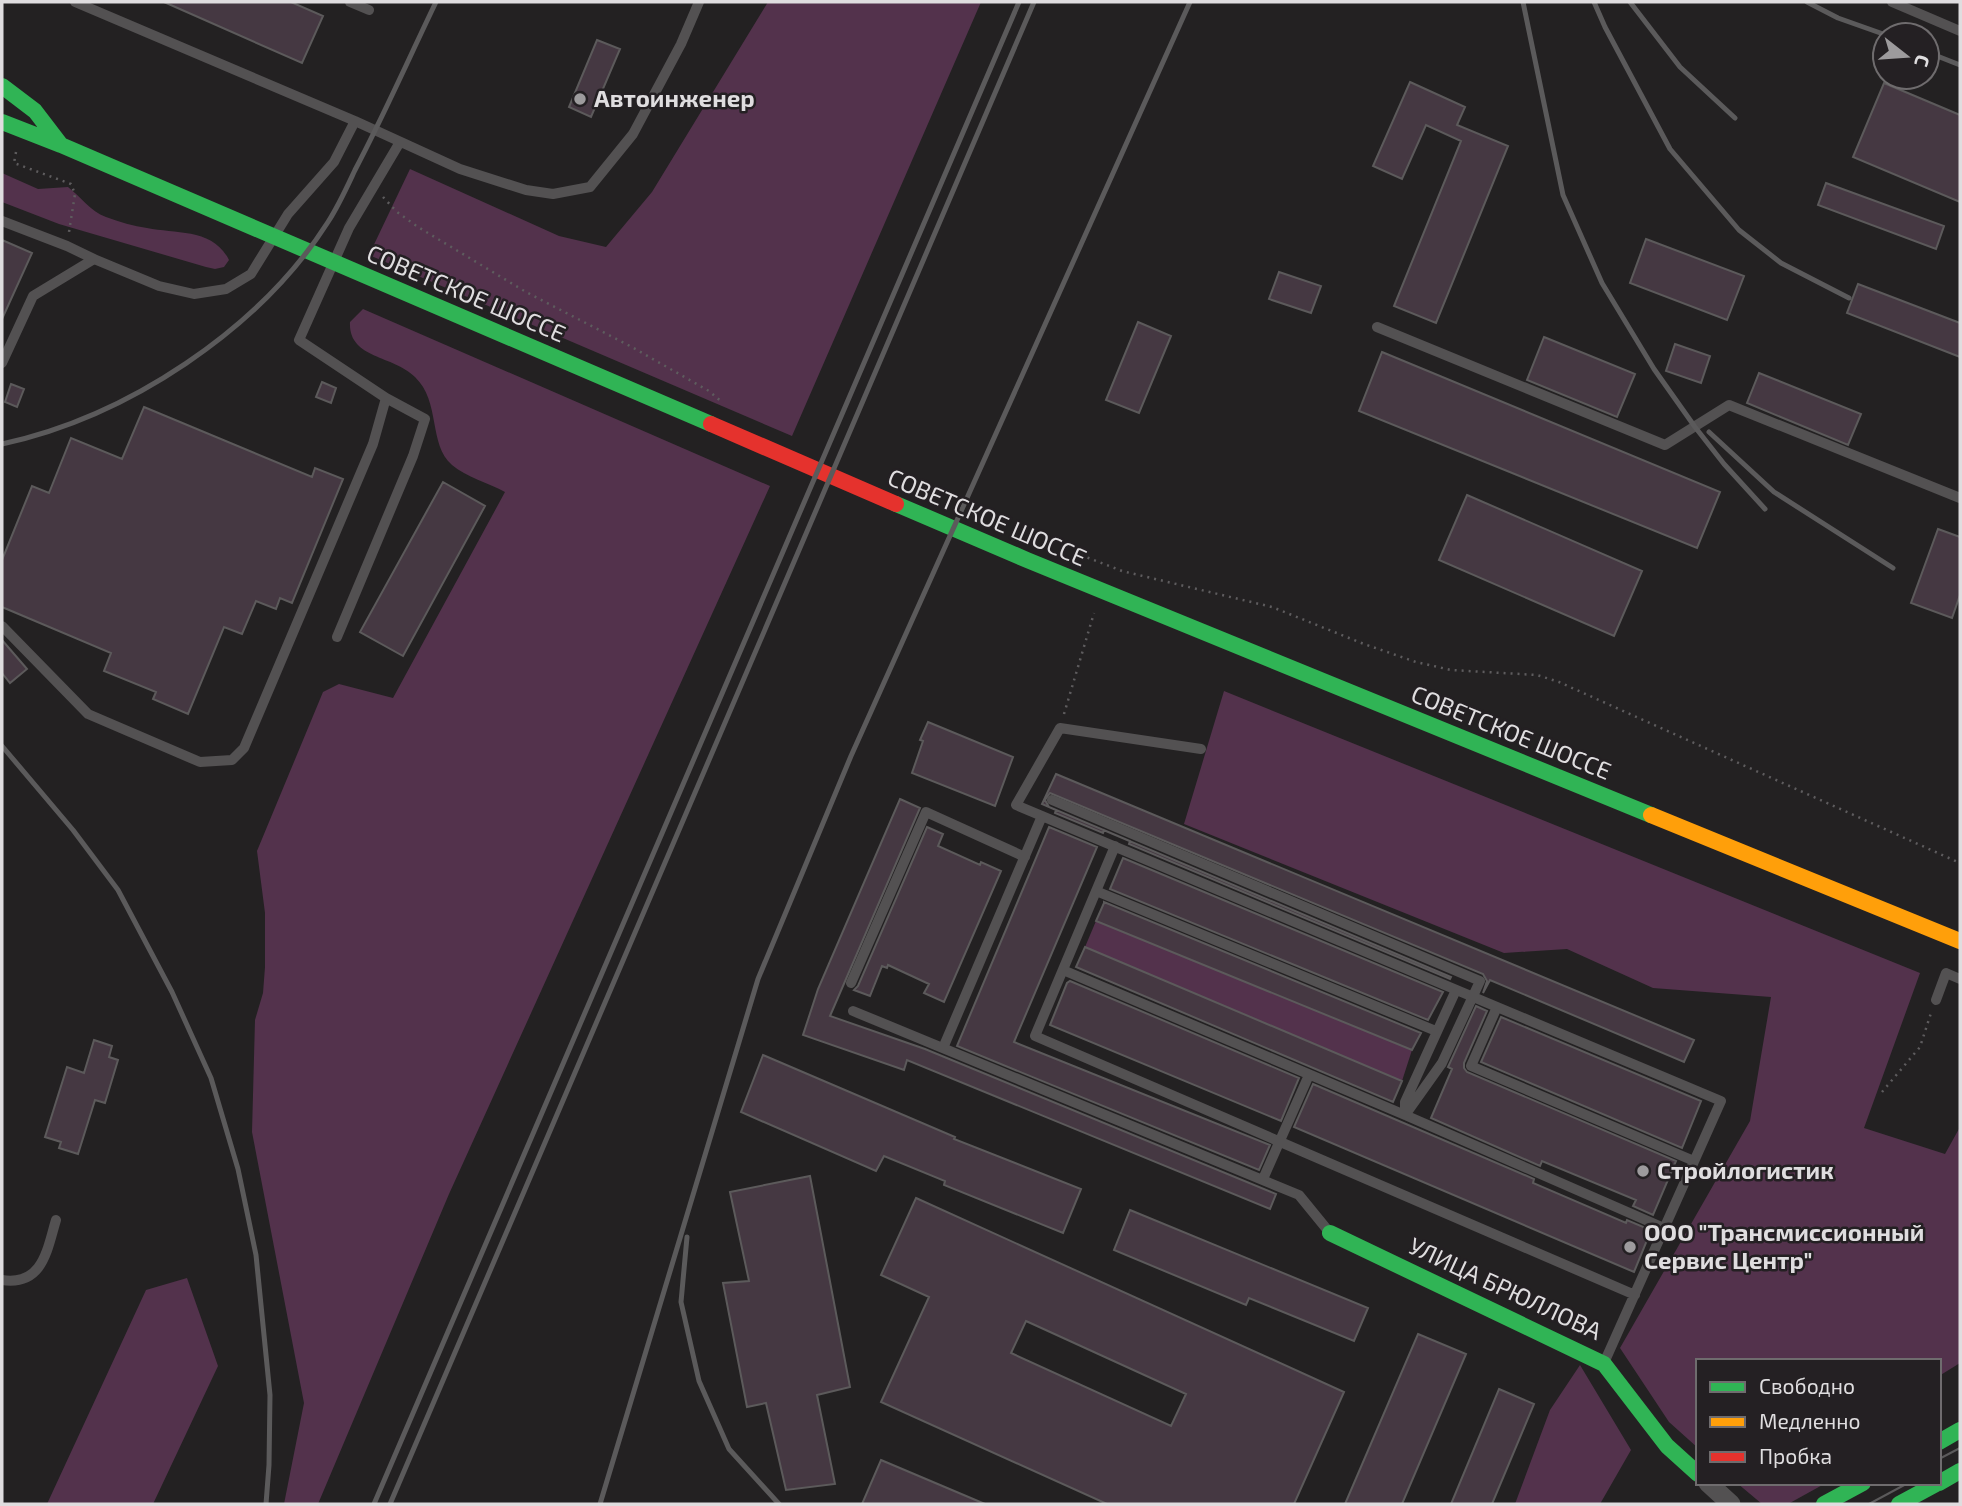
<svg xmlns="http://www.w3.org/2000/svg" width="1962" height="1506" viewBox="0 0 1962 1506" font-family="'Exo 2',sans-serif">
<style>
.green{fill:#53324c}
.building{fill:#453842;stroke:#5c5a5b;stroke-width:2;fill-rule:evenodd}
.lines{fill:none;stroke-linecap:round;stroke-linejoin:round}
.path{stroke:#5e5c5e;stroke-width:2.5;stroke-dasharray:2 5;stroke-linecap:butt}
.lane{stroke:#535152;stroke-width:10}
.street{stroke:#535152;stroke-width:19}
.fast{stroke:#30b455;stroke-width:16}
.slow{stroke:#ff9f0a;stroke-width:16}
.jam{stroke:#e5322d;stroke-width:16}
.tram{stroke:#5b5a5b;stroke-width:2}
.rail{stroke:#5b5a5b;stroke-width:5}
.poi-dot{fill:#9d9b9d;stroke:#242023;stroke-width:2.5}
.labels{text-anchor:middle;stroke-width:5;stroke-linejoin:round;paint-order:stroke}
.poi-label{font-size:24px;font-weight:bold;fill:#dfdddf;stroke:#242023;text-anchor:start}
.street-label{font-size:24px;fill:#dfdddf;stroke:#242023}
</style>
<rect width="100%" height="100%" fill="#232122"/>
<path class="green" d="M768,2H981L792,436L369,255L410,169L559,236L606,247L652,192Z
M2,173L38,189L68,187C81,197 90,211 106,217C119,222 134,226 147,228C176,234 213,228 229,260L224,267L215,269L206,267L59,224L2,202Z
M363,309L770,486L449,1194L318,1504H284L304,1403L252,1132L255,1020L263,993L265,967V913L257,851L323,692L339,684L393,698L505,492C489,483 466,477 452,465C428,444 441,402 415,377C393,355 348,359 350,322Z
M1224,691L1920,973L1864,1128L1945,1154L1960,1127V1363L1939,1376V1361H1698V1448L1669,1422L1620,1348L1750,1121L1771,997L1653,988L1567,949L1504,953L1184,824Z
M1096,921L1412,1050L1402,1081L1085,947Z
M187,1278L218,1366L153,1504H47L146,1290Z
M1580,1365L1631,1450L1600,1504H1515L1550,1410Z
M1737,1483H1826L1788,1504H1762Z"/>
<path class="building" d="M164,2H291L323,16L302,63Z
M597,40L620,49L591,117L569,107Z
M1410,82L1465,107L1457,125L1508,146L1436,323L1394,306L1461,141L1426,125L1402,179L1373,166Z
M1884,83L1960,115V202L1853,157Z
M1826,183L1944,226L1936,249L1818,205Z
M1646,239L1744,276L1727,320L1630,283Z
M2,240L32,253L2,319Z
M1279,272L1321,286L1311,313L1269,299Z
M1858,284L1960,323V357L1847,313Z
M1138,322L1171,336L1139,413L1106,400Z
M1544,337L1635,374L1617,417L1527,380Z
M1675,344L1710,356L1701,383L1666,371Z
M1382,352L1720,492L1697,548L1359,411Z
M1759,373L1861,414L1848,445L1747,403Z
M322,382L336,388L331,403L316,397Z
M11,384L24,389L17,407L5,402Z
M144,407L312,477L315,468L343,479L292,603L280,598L276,609L256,601L242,634L224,627L188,714L153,699L156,692L104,671L111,653L2,607V560L32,486L49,493L71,438L122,459Z
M443,482L485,506L403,656L360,632Z
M1467,495L1642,571L1614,636L1439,560Z
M1938,529L1960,537V595L1952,618L1911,603Z
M2,640L27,669L10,683L2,673Z
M928,722L1013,757L995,806L912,773L923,741L920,740Z
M1056,774L1694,1040L1684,1062L1490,980L1483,993L1487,981L1483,974L1050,793L1045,800L1049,807L1451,977L1450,979L1129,844L1130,841L1104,830L1103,833L1055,813L1056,810L1042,804Z
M900,799L920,808L830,1016L925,1049L1276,1194L1270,1209L907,1060L904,1070L803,1035L818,989Z
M927,827L943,834L938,846L980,865L981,862L1001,871L944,1002L924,993L929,984L888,965L887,968L882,966L870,996L854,990L858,986Z
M1049,827L1097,847L1014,1042L1270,1145L1259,1170L957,1046Z
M1123,858L1443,992L1428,1020L1110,889Z
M1104,903V902L1421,1033L1412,1050L1096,921Z
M1085,947L1402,1081L1393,1102L1076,967Z
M1070,981L1299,1078L1281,1121L1050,1025L1067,983Z
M1476,1006L1487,1011L1464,1063V1068L1467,1072L1676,1161L1653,1215L1633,1206L1636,1200L1542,1161L1540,1166L1431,1118L1452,1069L1448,1067Z
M1501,1017L1701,1101L1682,1148L1481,1062Z
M94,1040L112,1046L109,1057L118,1060L105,1103L95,1100L78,1154L59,1148L61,1142L45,1137L67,1067L84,1073Z
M763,1055L955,1137L954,1139L1081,1189L1063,1233L944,1185L945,1181L884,1156L876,1171L741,1112Z
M1313,1084L1534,1179L1533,1183L1626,1223L1627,1220L1648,1229L1647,1231L1650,1233L1634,1272L1294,1127Z
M810,1176L850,1387L817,1395L835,1484L786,1490L766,1403L747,1407L723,1283L749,1281L730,1192Z
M916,1198L1344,1392L1294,1504H1107L881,1402L929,1297L881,1275ZM1026,1321L1186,1394L1171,1426L1011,1353Z
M1130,1210L1368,1308L1354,1341L1249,1298L1246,1305L1114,1250Z
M1418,1334L1466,1354L1402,1504H1345Z
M1499,1389L1534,1404L1492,1504H1451Z
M881,1460L985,1504H862Z"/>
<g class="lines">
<path class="path" d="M16,152L14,163L71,184L75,194L69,232
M383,197L397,212L418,227L526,292L630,346L709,391L723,403
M1081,555L1122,571L1272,607L1364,644L1416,662L1451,670L1537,675L1559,682L1960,863
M1064,714L1094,613
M1882,1092L1920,1047L1931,1013"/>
<path class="lane" d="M75,2L355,121
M350,2L369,10
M1892,2L1960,31
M2,221L67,246L94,259
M1377,327L1665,445L1729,405L1960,498
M2,363L33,296L94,259L159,286L194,294L226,289L251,274L288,214L334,162L355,121L460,169L526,190L553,194L590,187L633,134L681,44L699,2
M2,626L88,714L200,762L232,760L244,748L373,444L386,398
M337,637L413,456L425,419L386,398L299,340L349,228L400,142
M1201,749L1060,728L1016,805L1721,1101L1604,1363
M1052,800L1480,981L1442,1063L1405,1115V1102L1456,990
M1115,846L1035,1036L1635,1295
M1096,891L1436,1031
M1063,970L1405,1115L1664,1228
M851,983L926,812L1025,857
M1936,1000L1946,973L1960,979
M1497,1007L1471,1066L1694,1161
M853,1011L1299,1195L1330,1233
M943,1048L1042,816
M1263,1179L1309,1075
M2,1280C43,1286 47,1250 56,1220"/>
<path class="street" d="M1708,1483L1731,1504"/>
<path class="fast" d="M2,86L35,111L61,145
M2,122L61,145L711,424
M896,504L1027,560L1651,815
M1330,1233L1604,1364L1667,1446L1698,1474
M1939,1442L1960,1430
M1939,1483L1960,1471
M1824,1504L1863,1483
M1899,1504L1938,1483"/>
<path class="slow" d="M1651,815L1960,941"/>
<path class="jam" d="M711,424L896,504"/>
<path class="tram" d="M1939,1459L1960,1448
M1869,1504L1908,1483"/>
<path class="rail" d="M1523,2L1563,195L1602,283L1654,369L1695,427L1724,464L1765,509
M1594,2L1605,27L1670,149L1739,230L1781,263L1849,298
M1630,2L1680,67L1735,118
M1807,2L1838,18L1886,35
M1927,52L1960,65
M1709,432L1774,492L1893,568
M2,444C127,417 259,330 328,222C339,205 347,187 355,170C384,115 409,58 436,2
M2,746L73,830L118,890L172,992L211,1078L238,1169L256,1255L270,1395L269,1465L266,1504
M687,1237L681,1302L699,1381L729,1449L779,1504
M374,1504L1019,2
M390,1504L1034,2
M600,1504L758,979L851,756L1190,2"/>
</g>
<g class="poi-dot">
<circle cx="580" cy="99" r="7"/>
<circle cx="1643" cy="1171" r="7"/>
<circle cx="1630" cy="1247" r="7"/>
</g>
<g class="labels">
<g class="poi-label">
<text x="594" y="107">Автоинженер</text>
<text x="1657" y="1179">Стройлогистик</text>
<text x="1644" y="1241">ООО "Трансмиссионный<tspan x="1644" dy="28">Сервис Центр"</tspan></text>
</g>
<g class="street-label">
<text transform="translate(466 294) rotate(23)" y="8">СОВЕТСКОЕ ШОССЕ</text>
<text transform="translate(987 518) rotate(23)" y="8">СОВЕТСКОЕ ШОССЕ</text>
<text transform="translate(1511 733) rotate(22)" y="8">СОВЕТСКОЕ ШОССЕ</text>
<text transform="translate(1505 1289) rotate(25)" y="8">УЛИЦА БРЮЛЛОВА</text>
</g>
</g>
<rect width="1962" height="1506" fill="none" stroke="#dfdddf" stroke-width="7"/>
<rect x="1696" y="1359" width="245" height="126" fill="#242023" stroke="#6f6c6e" stroke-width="2"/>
<rect x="1710" y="1382" width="35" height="10" fill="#30b455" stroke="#6f6c6e" stroke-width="2"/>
<text x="1759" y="1394" font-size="21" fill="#dfdddf">Свободно</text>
<rect x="1710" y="1417" width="35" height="10" fill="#ff9f0a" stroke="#6f6c6e" stroke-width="2"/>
<text x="1759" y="1429" font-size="21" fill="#dfdddf">Медленно</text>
<rect x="1710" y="1452" width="35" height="10" fill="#e5322d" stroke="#6f6c6e" stroke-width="2"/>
<text x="1759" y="1464" font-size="21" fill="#dfdddf">Пробка</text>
<g transform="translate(1906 56) rotate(107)"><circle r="33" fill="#242023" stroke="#6f6c6e" stroke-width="2"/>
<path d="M0-5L12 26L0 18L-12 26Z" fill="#9d9b9d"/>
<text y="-10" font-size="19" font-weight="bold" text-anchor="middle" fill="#dfdddf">С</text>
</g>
</svg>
